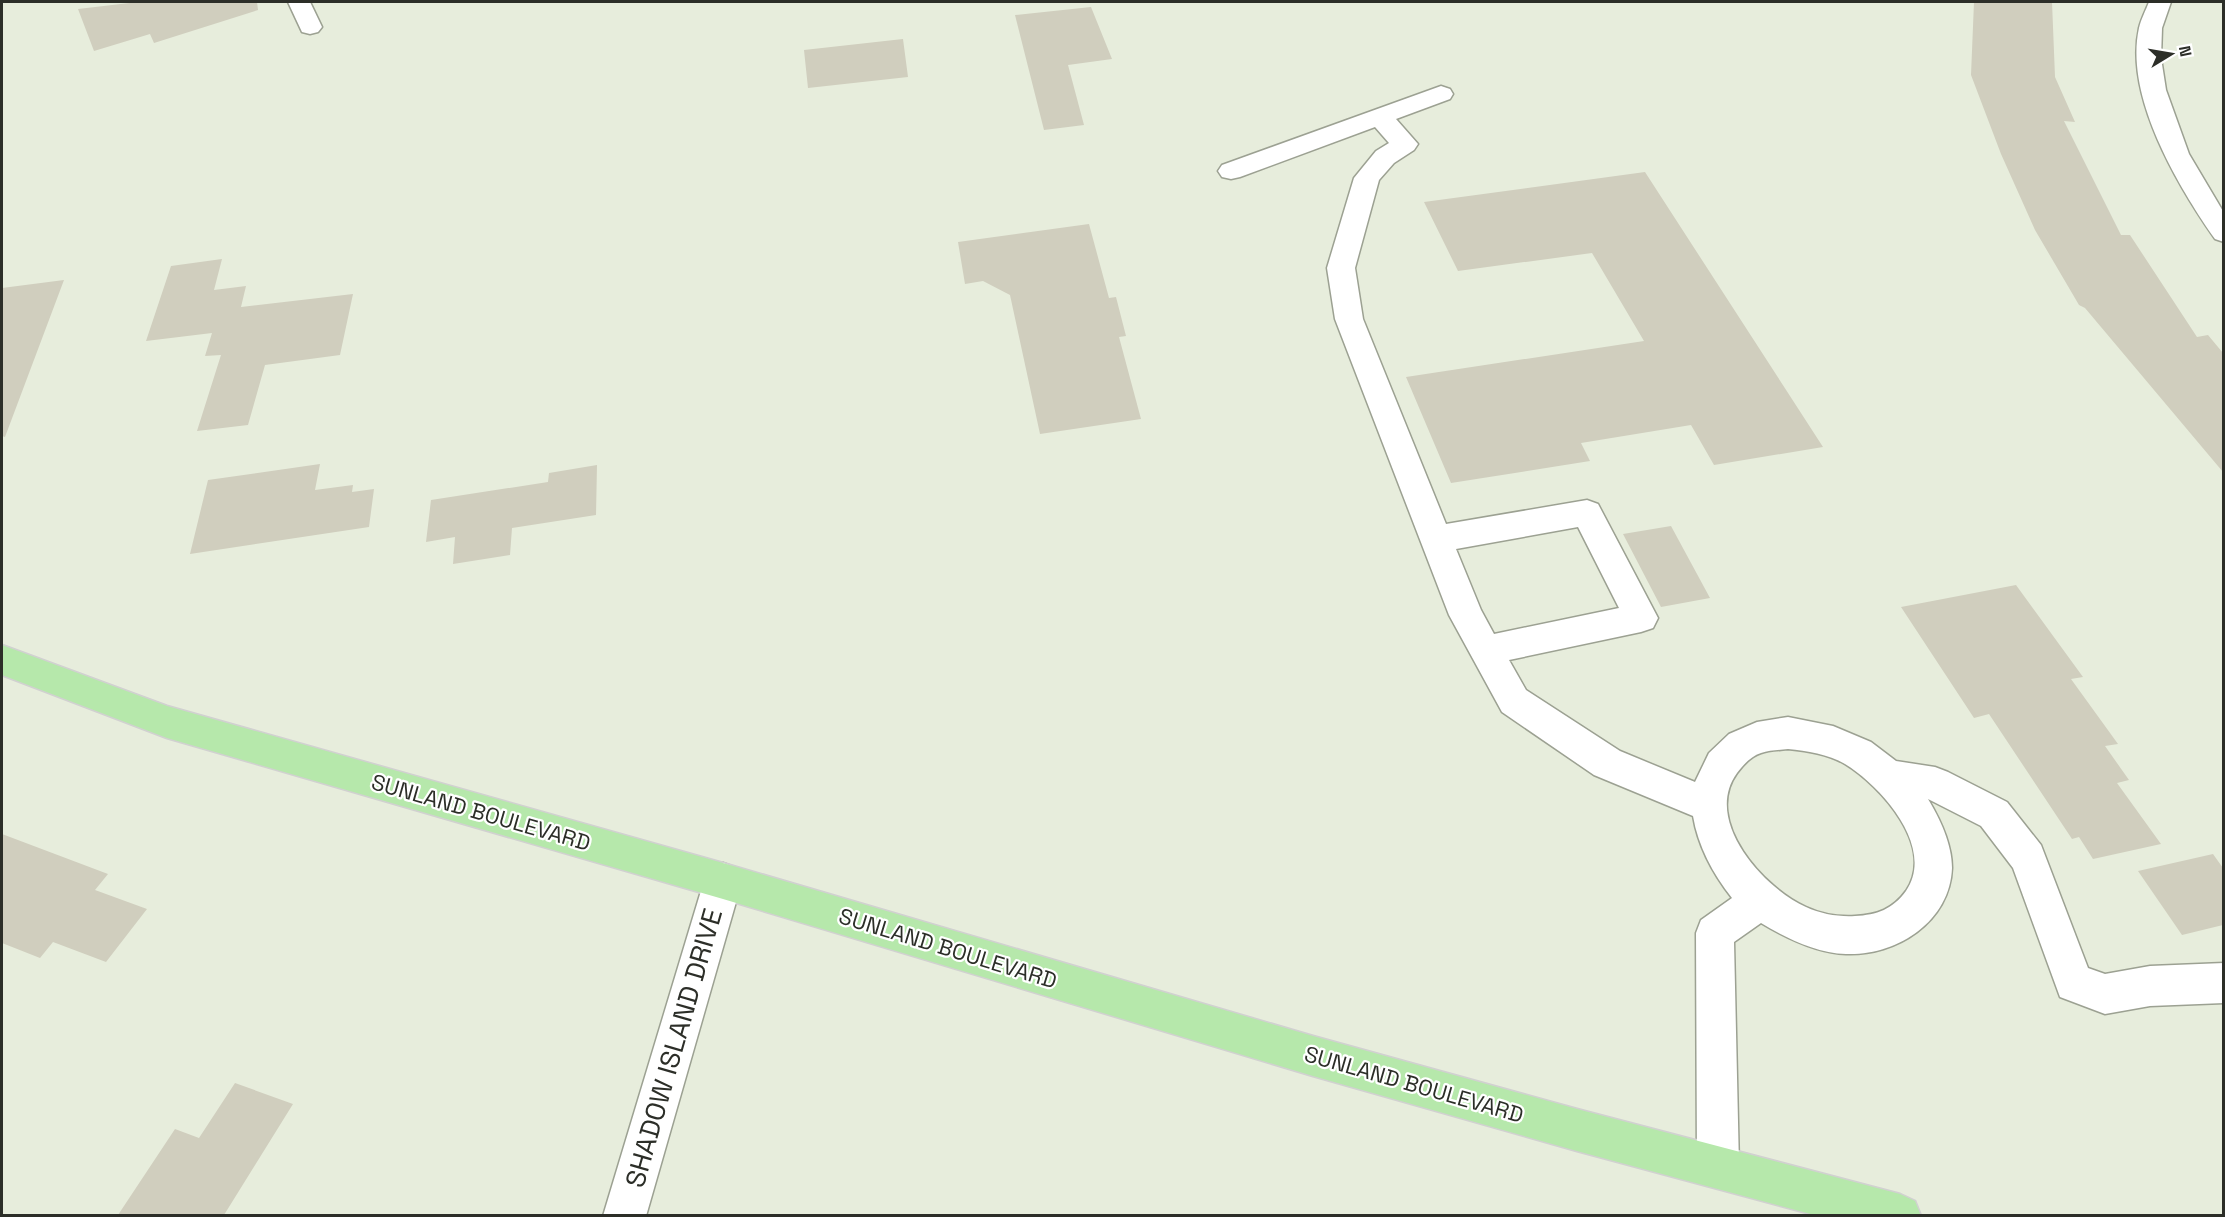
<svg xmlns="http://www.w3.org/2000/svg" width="2225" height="1217" viewBox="0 0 2225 1217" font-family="'Space Grotesk',sans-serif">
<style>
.building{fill:#d0cebe}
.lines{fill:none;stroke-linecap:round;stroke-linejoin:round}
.minor-casing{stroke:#9ca192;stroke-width:3}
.major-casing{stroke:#d1d1d0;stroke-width:3}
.minor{fill:#fff;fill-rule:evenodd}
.major{fill:#b6e8ab;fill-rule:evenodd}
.labels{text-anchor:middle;stroke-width:4.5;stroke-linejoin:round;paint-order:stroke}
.street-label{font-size:22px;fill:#2c2e28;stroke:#fff}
.near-street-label{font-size:27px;fill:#2c2e28;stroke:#fff}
</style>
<rect width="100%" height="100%" fill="#e7eddc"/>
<path class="building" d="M138,2H257L258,10L154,43L150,34L94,51L78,9Z
M1974,2H2052L2055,77L2075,122L2064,121L2121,235H2130L2197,337L2208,335L2223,353V472L2085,308L2079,305L2035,230L2001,154L1971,75Z
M1091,7L1112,59L1068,65L1084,125L1044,130L1015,15Z
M903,39L908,77L808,88L804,50Z
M1645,172L1823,447L1714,465L1691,425L1581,443L1590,461L1451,483L1406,377L1644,341L1592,253L1458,271L1424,202Z
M1089,224L1109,298L1116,297L1126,336L1119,337L1141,419L1040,434L1010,295L983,281L965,284L958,242Z
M222,259L214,290L246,286L241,307L353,294L340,355L265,365L248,425L197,431L221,355L205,356L212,333L146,341L171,266Z
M64,280L5,437L2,436V288Z
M320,464L315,490L353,485L352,492L374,489L369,527L190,554L208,480Z
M597,465L596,515L512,528L510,555L453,564L455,537L426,542L431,500L548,482L549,473Z
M1671,526L1710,598L1661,607L1623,534Z
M2016,585L2083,677L2071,679L2118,744L2105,746L2129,780L2117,783L2161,844L2093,859L2079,837L2072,839L1989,714L1974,718L1901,607Z
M2,834L108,874L95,890L147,909L106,962L53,942L40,958L2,943Z
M2213,854L2223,868V925L2182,935L2138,871Z
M235,1083L293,1104L224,1215H118L175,1129L199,1138Z"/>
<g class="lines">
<g class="minor-casing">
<path id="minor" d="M288,2H310L322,27L318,32L310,34L302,32Z
M2149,2H2171L2162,28L2161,58L2166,90L2189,154L2224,213V242L2215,239C2178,186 2124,96 2139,28C2141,19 2146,10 2149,2Z
M1441,86L1450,89L1453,94L1450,99L1396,119L1418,144L1414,150L1394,163L1379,180L1355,268L1363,319L1446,524L1587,500L1598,504L1658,618L1653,628L1641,632L1509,660L1526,690L1620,751L1695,782L1709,753L1729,734L1757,722L1788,717L1833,726L1871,742L1896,761L1935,767L1948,772L2007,802L2041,845L2088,968L2105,974L2150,966L2224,963V1003L2150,1006L2105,1014L2060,997L2013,868L1981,826L1928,799C1940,819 1952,844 1952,868C1950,922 1896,956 1846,954C1816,953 1786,938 1761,923L1734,942L1739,1167L1733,1182L1718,1188L1703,1182L1697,1167L1696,933L1701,920L1732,898C1713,874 1698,846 1693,816L1594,775L1502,712L1449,615L1335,319L1327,268L1354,178L1376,151L1389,143L1375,127L1240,177L1231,179L1222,177L1218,171L1222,165ZM1578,527L1619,608L1494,634L1481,610L1456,549ZM1788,749C1807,751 1828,754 1845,764C1881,786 1936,847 1906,891C1893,909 1877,915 1855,916C1839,917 1821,914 1806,907C1765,889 1702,821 1737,773C1743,765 1751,756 1761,753C1769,750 1779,750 1788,749Z
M723,863L736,868L742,881L646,1216H603L704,881L710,868Z"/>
</g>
<g class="major-casing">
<path id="major" d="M2,645L167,706L723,863L1313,1036L1577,1109L1900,1194L1915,1201L1921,1216H1818L1577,1151L1313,1076L723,899L167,738L2,675Z"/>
</g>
<use href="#minor" class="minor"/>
<use href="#major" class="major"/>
</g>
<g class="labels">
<g class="street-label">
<text transform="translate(481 812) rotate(16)" y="8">SUNLAND BOULEVARD</text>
<text transform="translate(948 948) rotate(17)" y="8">SUNLAND BOULEVARD</text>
<text transform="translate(1414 1084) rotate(16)" y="8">SUNLAND BOULEVARD</text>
</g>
<g class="near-street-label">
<text transform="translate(674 1048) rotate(-74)" y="9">SHADOW ISLAND DRIVE</text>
</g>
</g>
<rect width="2225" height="1217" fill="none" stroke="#2c2e28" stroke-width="6"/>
<g transform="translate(2171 54) rotate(79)" stroke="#ffffff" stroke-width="4.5" paint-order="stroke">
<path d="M0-4.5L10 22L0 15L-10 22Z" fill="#2c2e28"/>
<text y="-9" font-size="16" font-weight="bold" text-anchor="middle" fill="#2c2e28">N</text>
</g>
</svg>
